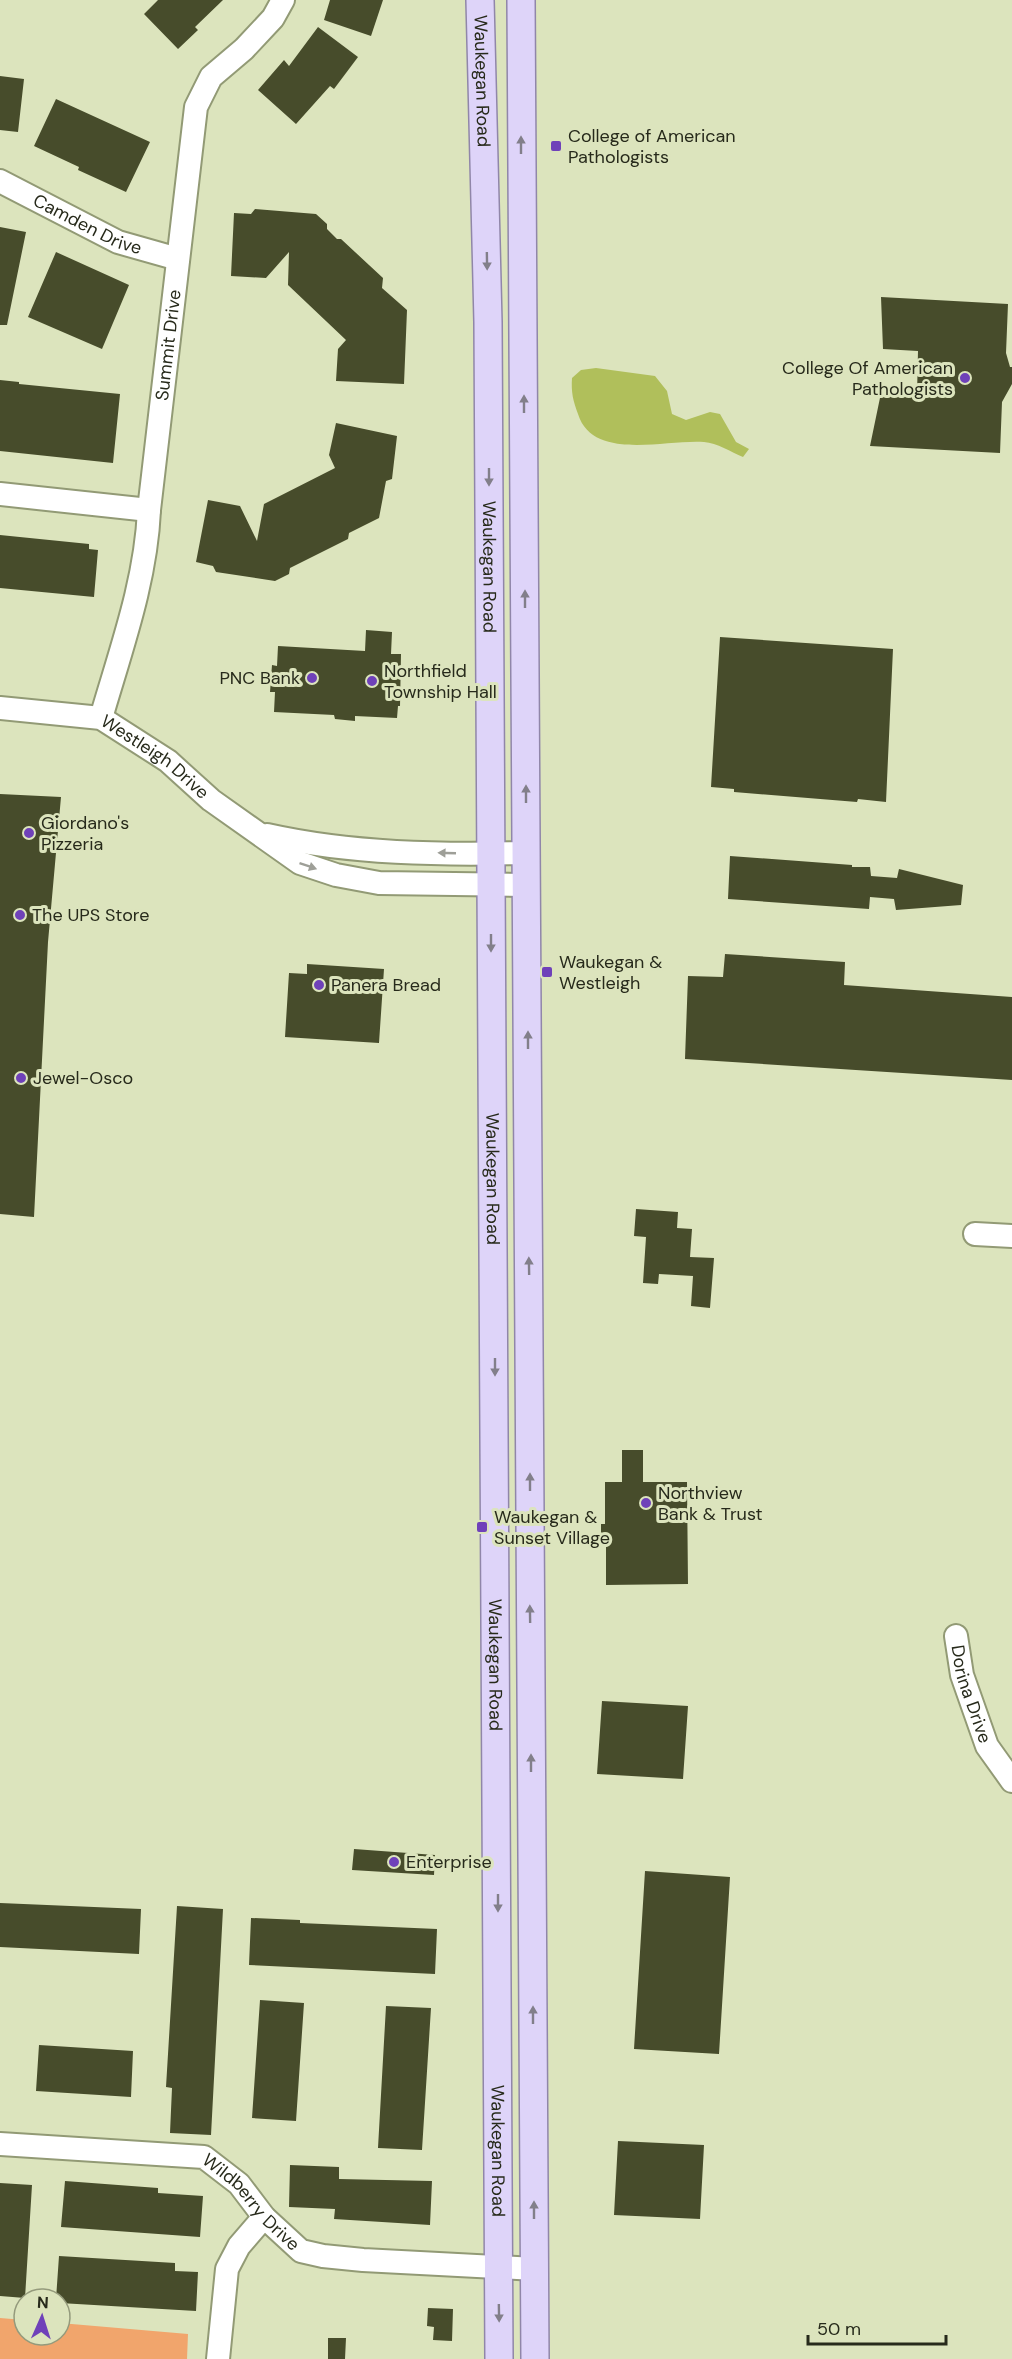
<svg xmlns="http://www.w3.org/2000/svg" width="1012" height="2359" viewBox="0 0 1012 2359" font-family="'DM Sans',sans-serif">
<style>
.green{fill:#f1a56c}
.water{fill:#b0bf5b}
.building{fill:#474c2b}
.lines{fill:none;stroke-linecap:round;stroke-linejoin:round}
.minor-casing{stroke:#929a75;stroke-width:26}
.major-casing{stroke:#9086a9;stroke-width:30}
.minor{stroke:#fff;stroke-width:22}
.major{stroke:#ded4f9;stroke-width:27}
.oneway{fill:#827f8a}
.oneway2{fill:#9e9f98}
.poi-dot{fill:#6f41b9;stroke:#dce4bd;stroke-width:2}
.labels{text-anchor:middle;stroke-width:6;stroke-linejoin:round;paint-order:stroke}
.street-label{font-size:18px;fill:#272a1b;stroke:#dce4bd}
.poi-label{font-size:18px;fill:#272a1b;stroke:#dce4bd;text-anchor:start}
</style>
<rect width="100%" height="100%" fill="#dce4bd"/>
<path class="green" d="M0,2318L24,2320V2335H60V2323L188,2334L187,2359H0Z"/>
<path class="water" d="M596,368L655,376L667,391L672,414L686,420L710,412L720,414L736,442L749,449L743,457C731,452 717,443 704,442C666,439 593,462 578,414C573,401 571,392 572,378L581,370Z"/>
<path class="building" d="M158,0H223L195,27L198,30L178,49L144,14Z
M330,0H383L371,36L324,20Z
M318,27L358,57L334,89L330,86L296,124L258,90L284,60L289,66Z
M0,76L24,79L18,132L0,130Z
M56,99L150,142L126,192L78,170L79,167L34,146Z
M255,209L316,214L327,224V229L337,239H341L383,278L382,288L407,310L404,384L336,381L338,349L346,340L288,285L289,252L266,278L231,276L234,213L251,214Z
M0,227L26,232L7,325H0Z
M56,252L129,285L102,349L28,317Z
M881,297L1008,304L1006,353L1010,367H1012V384L1002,402L1000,453L870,446L881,393L917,395L918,351L883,349Z
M0,380L19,382V384L120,394L113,463L0,451Z
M336,423L397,436L392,479L386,481L379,518L349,533L348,539L290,568L289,574L275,581L216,572L213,566L196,562L208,500L240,506L257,541L264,504L335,468L329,455Z
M0,535L89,544V549L98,550L94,597L0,588Z
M366,630L392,632L391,654H401L400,706H398L397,718L355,716V721L335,719L334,715L274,712L275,692H270L272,665L277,666L278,646L365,651Z
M720,637L893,649L886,802L858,799L857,802L734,792V789L711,787Z
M0,794L61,797L48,942L34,1217L0,1214Z
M730,856L852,865V867H870L871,876L897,878L899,869L963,885L961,905L896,910L894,899L870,897L869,909L728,899Z
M725,954L845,962L844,985L1012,997V1080L685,1059L688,976L723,977Z
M307,964L384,969L379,1043L285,1037L289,973L307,974Z
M636,1209L678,1212L677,1228L692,1229L690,1257L714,1258L710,1308L691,1306L693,1276L659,1274L658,1284L643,1283L646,1237L634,1236Z
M622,1450H643V1482H687L688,1584L606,1585V1544H601V1524H605V1482H622Z
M602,1701L688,1706L683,1779L597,1774Z
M354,1849L435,1855L434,1875L352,1870Z
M645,1871L730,1877L719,2054L634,2049Z
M0,1903L141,1909L139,1954L0,1947Z
M177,1906L223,1909L211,2135L170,2133L172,2088L166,2087Z
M251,1918L300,1920V1923L437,1929L435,1974L249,1965Z
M260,2000L304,2003L296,2121L252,2118Z
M386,2006L431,2008L422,2150L378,2148Z
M39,2045L133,2051L131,2097L36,2091Z
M618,2141L704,2145L700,2219L614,2215Z
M290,2165L339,2167V2179L432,2181L430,2225L334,2219L335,2209L289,2207Z
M65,2181L158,2188V2193L203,2196L200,2237L61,2227Z
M0,2183L32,2185L25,2298L0,2296Z
M59,2256L175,2263V2271L198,2272L196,2311L60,2303V2299H56Z
M428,2308L453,2309L452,2341L433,2340L434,2327L427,2326Z
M328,2338H346L345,2359H328Z"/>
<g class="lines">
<g class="minor-casing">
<g id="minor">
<path id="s1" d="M0,181L118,242L178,259"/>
<path d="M0,494L149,510"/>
<path id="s2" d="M0,708L101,718L168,761L211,800L300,863L336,875L379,883L527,885"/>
<path id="s3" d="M101,718C121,649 146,581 149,510L196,107L211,77L244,49L273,18L283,0"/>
<path d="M267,835C352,854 440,855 526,853"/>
<path d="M975,1234L1012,1236"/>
<path id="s4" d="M956,1636L962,1675L987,1746L1012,1781"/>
<path id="s5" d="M0,2144L204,2157L239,2184L264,2217L301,2251L323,2256L363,2260L535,2269"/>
<path d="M218,2359L227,2269L239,2246L264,2217"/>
</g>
</g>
<g class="major-casing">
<g id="major">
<path id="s6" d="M480,0L488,322L499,2359"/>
<path d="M521,0L535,2359"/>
</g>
</g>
<use href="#minor" class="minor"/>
<use href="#major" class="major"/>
</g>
<defs><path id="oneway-solid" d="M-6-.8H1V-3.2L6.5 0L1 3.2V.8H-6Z" transform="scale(1.5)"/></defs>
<g class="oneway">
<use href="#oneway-solid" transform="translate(521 145) rotate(-90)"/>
<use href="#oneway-solid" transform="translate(487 261) rotate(89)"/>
<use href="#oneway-solid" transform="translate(524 404) rotate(-90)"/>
<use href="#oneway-solid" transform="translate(489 477) rotate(90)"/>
<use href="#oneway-solid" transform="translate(525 599) rotate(-90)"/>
<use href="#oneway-solid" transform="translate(526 794) rotate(-90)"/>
<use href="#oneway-solid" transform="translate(491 943) rotate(90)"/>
<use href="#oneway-solid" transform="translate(528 1040) rotate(-90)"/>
<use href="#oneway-solid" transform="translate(529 1266) rotate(-91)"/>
<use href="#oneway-solid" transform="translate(495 1367) rotate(90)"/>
<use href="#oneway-solid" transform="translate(530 1482) rotate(-90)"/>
<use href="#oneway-solid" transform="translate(530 1614) rotate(-91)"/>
<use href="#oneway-solid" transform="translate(531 1763) rotate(-90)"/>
<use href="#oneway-solid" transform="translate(498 1903) rotate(90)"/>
<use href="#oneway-solid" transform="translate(533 2015) rotate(-90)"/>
<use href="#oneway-solid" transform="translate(534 2210) rotate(-90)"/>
<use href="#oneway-solid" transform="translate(499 2313) rotate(89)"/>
</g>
<g class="oneway2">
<use href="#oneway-solid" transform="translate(447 853) rotate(-178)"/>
<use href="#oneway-solid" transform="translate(308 866) rotate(19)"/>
</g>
<g class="poi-dot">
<rect x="550" y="140" width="12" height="12" rx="3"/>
<circle cx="965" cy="378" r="6"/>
<circle cx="312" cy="678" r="6"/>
<circle cx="372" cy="681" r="6"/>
<circle cx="29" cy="833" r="6"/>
<circle cx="20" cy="915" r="6"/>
<rect x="541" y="966" width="12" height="12" rx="3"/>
<circle cx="319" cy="985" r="6"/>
<circle cx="21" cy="1078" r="6"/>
<circle cx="646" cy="1503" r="6"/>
<rect x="476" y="1521" width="12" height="12" rx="3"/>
<circle cx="394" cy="1862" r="6"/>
</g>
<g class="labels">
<g class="street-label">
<text dy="6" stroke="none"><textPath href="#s6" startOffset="81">Waukegan Road</textPath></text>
<text dy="6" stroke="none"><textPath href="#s1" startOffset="98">Camden Drive</textPath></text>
<text dy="6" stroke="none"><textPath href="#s3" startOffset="380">Summit Drive</textPath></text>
<text dy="6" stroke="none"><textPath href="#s6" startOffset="567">Waukegan Road</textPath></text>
<text dy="6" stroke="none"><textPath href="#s2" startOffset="168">Westleigh Drive</textPath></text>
<text dy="6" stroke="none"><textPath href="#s6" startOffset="1179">Waukegan Road</textPath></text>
<text dy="6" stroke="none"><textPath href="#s6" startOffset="1665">Waukegan Road</textPath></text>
<text dy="6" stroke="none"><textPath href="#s4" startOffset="60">Dorina Drive</textPath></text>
<text dy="6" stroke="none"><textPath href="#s6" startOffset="2151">Waukegan Road</textPath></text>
<text dy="6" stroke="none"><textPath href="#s5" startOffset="270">Wildberry Drive</textPath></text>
</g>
<g class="poi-label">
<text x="568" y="142">College of American<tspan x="568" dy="21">Pathologists</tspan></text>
<text x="953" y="374" text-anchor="end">College Of American<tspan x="953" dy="21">Pathologists</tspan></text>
<text x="384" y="677">Northfield<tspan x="384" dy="21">Township Hall</tspan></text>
<text x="300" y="684" text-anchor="end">PNC Bank</text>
<text x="41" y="829">Giordano's<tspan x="41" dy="21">Pizzeria</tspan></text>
<text x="32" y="921">The UPS Store</text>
<text x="559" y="968">Waukegan &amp;<tspan x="559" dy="21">Westleigh</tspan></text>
<text x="331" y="991">Panera Bread</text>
<text x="33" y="1084">Jewel-Osco</text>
<text x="658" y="1499">Northview<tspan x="658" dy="21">Bank &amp; Trust</tspan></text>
<text x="494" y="1523">Waukegan &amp;<tspan x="494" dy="21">Sunset Village</tspan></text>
<text x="406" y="1868">Enterprise</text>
</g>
</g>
<g transform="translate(42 2317) rotate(3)"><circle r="28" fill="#dce4bd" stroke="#949a7c" stroke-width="1.5"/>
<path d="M0-4.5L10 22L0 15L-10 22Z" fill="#6f41b9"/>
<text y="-9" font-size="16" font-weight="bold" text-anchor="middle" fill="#272a1b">N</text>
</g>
<path d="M808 2335v9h138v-9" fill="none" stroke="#272a1b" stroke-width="3"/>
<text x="817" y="2335" font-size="18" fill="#272a1b" stroke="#dce4bd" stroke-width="4.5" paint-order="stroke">50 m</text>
</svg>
